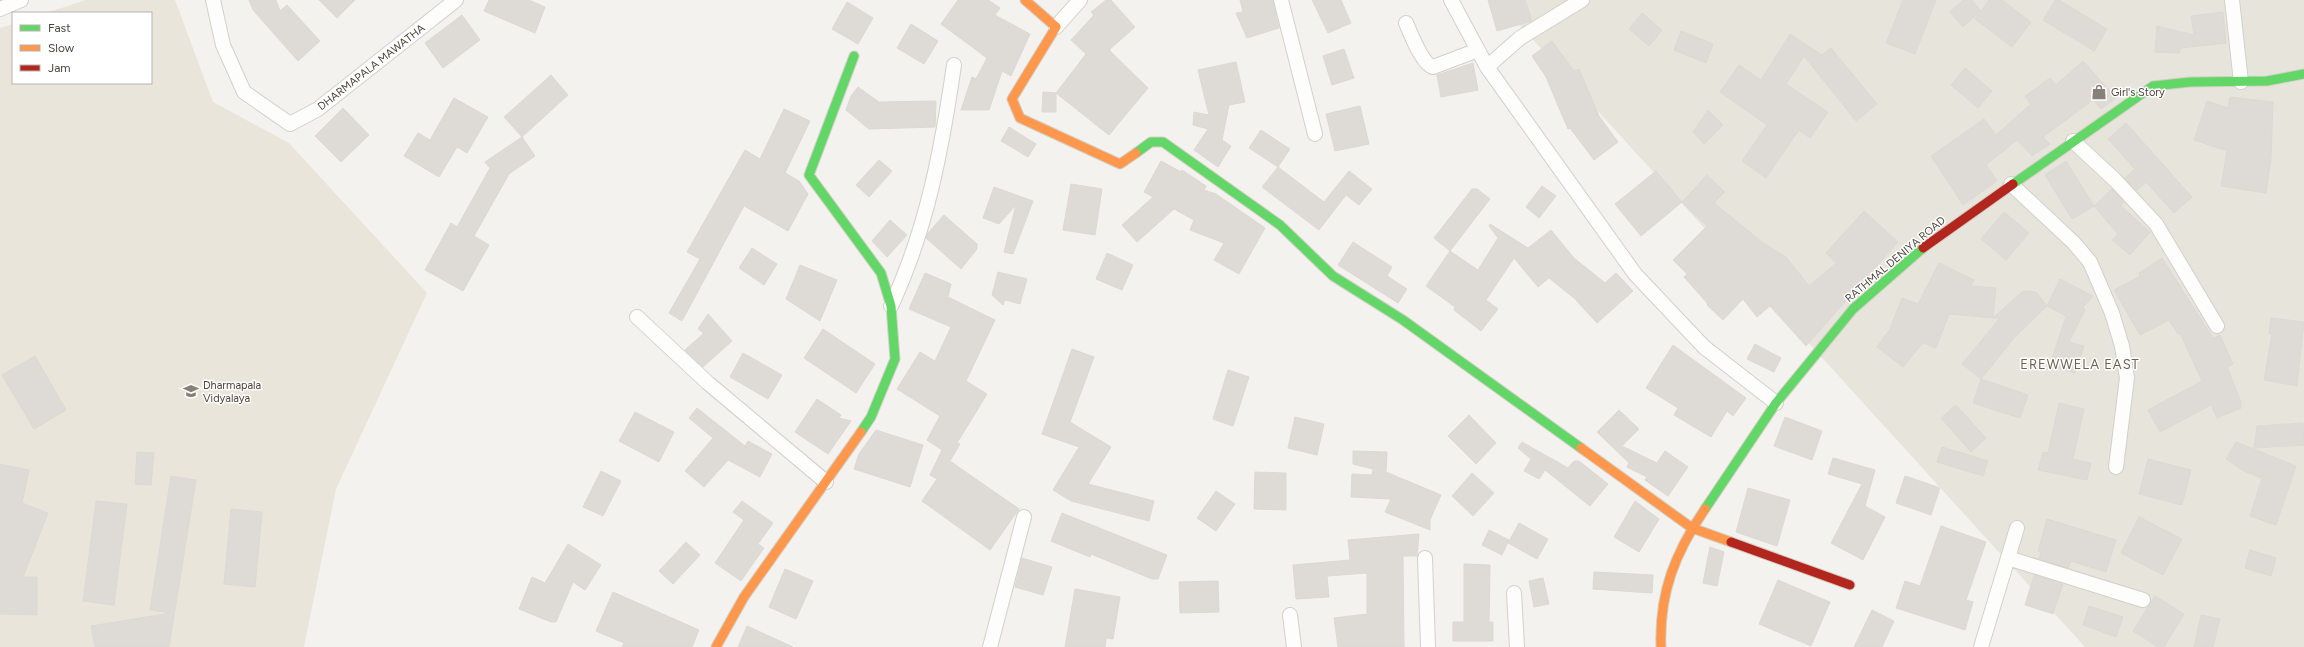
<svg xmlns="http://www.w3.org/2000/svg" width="2304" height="647" viewBox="0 0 2304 647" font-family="Figtree,sans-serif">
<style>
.residential{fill:#e7e4dc}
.education{fill:#eae5da}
.building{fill:#dedbd6;stroke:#dcd9d4}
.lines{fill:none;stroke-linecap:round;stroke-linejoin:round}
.street-casing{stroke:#d2d0cb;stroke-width:16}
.fast-casing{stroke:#d3cfc5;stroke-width:11}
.slow-casing{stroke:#d3cfc5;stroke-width:11}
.jam-casing{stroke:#d3cfc5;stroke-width:11}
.street{stroke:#fdfdfc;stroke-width:14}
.fast{stroke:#63d668;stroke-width:9}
.slow{stroke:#ff974d;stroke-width:9}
.jam{stroke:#b3261e;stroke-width:9}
.labels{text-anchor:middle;stroke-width:3;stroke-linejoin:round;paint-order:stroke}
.street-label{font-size:11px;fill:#4b4439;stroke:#fff}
.poi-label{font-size:11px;fill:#4b4439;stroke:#fff;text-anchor:start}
.quarter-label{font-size:13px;letter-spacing:1px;fill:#6e6250;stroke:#fff}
</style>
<rect width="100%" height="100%" fill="#f4f2ee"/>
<path class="residential" d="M1497,0H2304V647H2085Z"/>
<path class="education" d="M86,0H175L213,102L289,143L427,293L336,489L304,647H0V28L13,24V83H151V13H46Z"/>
<path class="building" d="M249,0H276L280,11L287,5L320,41L298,61L253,10Z
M319,0H355L337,18Z
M489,0H529L545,7L535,33L484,11Z
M958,0H988L1000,8L995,15L1030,34L1011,76L1002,71L989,110H961L972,77L976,79L987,58L941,24Z
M1106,0H1111L1135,27L1110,49V51L1148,88L1109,135L1056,93L1086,54L1071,40L1094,15L1091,12Z
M1240,0H1273L1279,28L1247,38L1236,13L1243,12Z
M1312,0H1341L1351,23L1328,33Z
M1488,0H1525L1532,21L1497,31Z
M1903,0H1936L1915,54L1886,43Z
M1963,0H1972L1981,11L1989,0H2002L2031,22L2012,47L1975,19L1981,11L1963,27L1950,12Z
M2055,0H2059L2107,29L2094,51L2043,20Z
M847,2L873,18L858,44L832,29Z
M2223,12L2226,43L2181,48L2179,53L2155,52L2157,26L2194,35L2191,16Z
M1642,13L1662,30L1649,46L1629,29Z
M462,15L480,40L443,68L425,43Z
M911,24L938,41L924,64L897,48Z
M1681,31L1713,44L1706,63L1674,50Z
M1790,34L1822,55L1831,48L1877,104L1856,121L1804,56L1786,84L1828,112L1810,138L1799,130L1766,178L1742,161L1767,125L1720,92L1739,65L1761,80Z
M1552,41L1574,71L1579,69L1599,116L1618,142L1594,160L1570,128L1568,129L1546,77L1532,56Z
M1344,49L1354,78L1332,85L1323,56Z
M2083,61L2116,98L2101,109L2093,100L2043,137L2050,144L2032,156L2017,140L1986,165L1997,181L1963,205L1931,156L1984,119L1996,135L2031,104L2025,96L2050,78L2056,85Z
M1236,62L1245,102L1229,105L1222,140L1231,146L1218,167L1194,150L1208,129L1193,125L1194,112L1209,115L1198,70Z
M1473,63L1478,90L1441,97L1437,75Z
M1965,68L1992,91L1978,108L1951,85Z
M551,75L568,95L522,137L504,117Z
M858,87L879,102L936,101L935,127L869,129L846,110L851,96Z
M1043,92L1056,93V112H1042Z
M2230,97L2273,102L2271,158L2266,193L2221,186L2227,151L2194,140L2207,101L2228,108Z
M454,98L488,117L467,153L457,147L439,177L404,156L418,133L430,140Z
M1360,106L1369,144L1335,151L1326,114Z
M343,108L369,135L341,162L315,136Z
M784,109L810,121L785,173L799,181L808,194L788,231L744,206L682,321L669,313L700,259L687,252L745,150L760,159Z
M1708,110L1723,125L1704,144L1693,132Z
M2126,123L2192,197L2174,213L2146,182L2136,191L2125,178L2135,169L2108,139Z
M1009,127L1036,144L1028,157L1001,141Z
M1261,130L1290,149L1278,167L1249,148Z
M522,137L535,156L509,174L474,236L489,245L463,291L425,270L451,223L457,227L490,168L485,162Z
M879,160L892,171L869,197L856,185Z
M1161,161L1181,172L1182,170L1206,186L1204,190L1216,194L1265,228L1239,274L1214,260L1224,243L1190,230L1194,220L1174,209L1137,242L1122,225L1153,197L1144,192Z
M2066,161L2094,206L2072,219L2045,175Z
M1278,167L1324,202L1349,171L1372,189L1359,205L1346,195L1319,230L1262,187Z
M1656,171L1682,202L1641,236L1615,204Z
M1707,175L1725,192L1714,203L1762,242L1786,257L1809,286L1836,263L1826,253L1864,211L1898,242L1806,346L1770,306L1757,317L1743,299L1723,320L1707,305L1708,304L1684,277L1687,274L1673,260L1707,226L1682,202Z
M1071,184L1102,189L1095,235L1063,230Z
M1542,186L1556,196L1539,218L1526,207Z
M994,187L1033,201L1013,254L1004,252L1016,205L999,224L983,218Z
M1472,189H1477L1490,199L1450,251L1434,238Z
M2112,189L2124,202L2120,205L2150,232L2130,255L2112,240L2118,234L2094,206Z
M2004,212L2029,233L2006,260L1981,239Z
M944,215L977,244V249L961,269L926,238L928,233Z
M890,220L907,235L887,257L872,241Z
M1490,224L1528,248L1551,230L1574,258L1605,283L1616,273L1633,291L1597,323L1574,298L1549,278L1538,287L1514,258L1486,300L1498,309L1481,331L1454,310L1455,307L1426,286L1450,251L1478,270L1498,238L1489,226Z
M1353,242L1392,267L1387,276L1407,289L1398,303L1338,265Z
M752,248L777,264L764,285L739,268Z
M1107,253L1133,265L1122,290L1096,279Z
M2162,258L2213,338L2220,335L2233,364L2227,367L2241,402V408L2217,418L2211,405L2160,432L2148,410L2202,381L2180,333L2178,334L2169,320L2140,335L2114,290L2140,276L2139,273Z
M1939,263L1974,280L1971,286L1996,288L1993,318L1949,314L1936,348L1923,343L1903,367L1877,347L1890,329L1902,298L1918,304Z
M800,265L837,280L820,321L786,299Z
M998,272L1027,279L1020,304L1005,300L1003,305L992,295Z
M925,273L951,284L948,297L995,320L966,381L987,394L957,443L960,444L950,461L1019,509L990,550L922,501L937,479L930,475L942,450L927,440L940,416L897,389L920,352L935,361L951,327L909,309Z
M2060,279L2093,296L2083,307L2085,310L2069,342L2084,346L2075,373L2050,365L2066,316L2047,306Z
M2023,291L2036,292L2047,306L2013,339L1981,379L1962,364L1999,319L1993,318Z
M708,314L732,341L703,367L685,350L704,333L698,329Z
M2271,318L2304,322L2297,386L2264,380L2272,334H2269Z
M823,329L875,364L856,393L804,358Z
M1755,344L1781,358L1774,372L1747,359Z
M1673,345L1746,398L1733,416L1727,411L1711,437L1674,415L1678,408L1646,388Z
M1072,349L1094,357L1070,422L1111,447L1088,484L1154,501L1149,521L1071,501L1053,490L1079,447L1042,434Z
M743,353L782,375L768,399L730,377Z
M35,356L66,410L34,429L2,375Z
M1228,370L1249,377L1233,426L1213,419Z
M1981,379L2028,395L2020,418L1973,403Z
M817,399L841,415L839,418L851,421L828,454L795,432Z
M2059,403L2084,409L2073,459L2091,463L2087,480L2038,470L2043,452L2048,453Z
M1956,405L1986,438L1971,452L1941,418Z
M697,408L745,446L748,441L772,454L760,477L728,460L704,487L685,471L713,438L689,418Z
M1619,410L1639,429L1622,446L1657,463L1665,451L1688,467L1668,496L1645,480L1647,477L1627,467L1629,463L1597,432Z
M635,412L674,432L659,462L619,441Z
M1469,415L1496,443L1476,464L1448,436Z
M1295,417L1324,424L1317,455L1288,448Z
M1785,417L1822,431L1812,460L1774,446Z
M2303,423L2304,445L2254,448L2257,426Z
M876,430L923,445L910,487L854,469L859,454Z
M1522,442L1568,468L1574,461H1579L1608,484L1590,506L1545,470L1539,479L1524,471L1531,459L1518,448Z
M2236,442L2296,466L2276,525L2250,516L2262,478L2244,471L2226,459Z
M1942,447L1988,461L1983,476L1937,462Z
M1353,451L1387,452L1386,472L1441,495L1430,520V530L1385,512L1391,499L1351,497L1352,474L1372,475L1373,469L1353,464Z
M137,452L154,453L151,485L135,484Z
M1833,458L1875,470L1865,506L1885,517L1863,560L1831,543L1862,484L1828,474Z
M2148,459L2191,470L2182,505L2139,494Z
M0,464L29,470L22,503L48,513L23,577H37V615L0,614Z
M601,471L621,481L603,516L583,507Z
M1255,472L1286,473V510L1254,509Z
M1472,473L1494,493L1473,516L1452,496Z
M171,476L196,480L169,647H95L91,626L171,613L150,610Z
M1905,476L1940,488L1931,515L1896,503Z
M1748,488L1790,500L1777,546L1736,532Z
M1216,491L1235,504L1216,531L1197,518Z
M96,501L127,504L114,605L83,601Z
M742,501L773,523L758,544L764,548L741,581L715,563L744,520L733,512Z
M1635,501L1659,519L1639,552L1614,537Z
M231,509L262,512L255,587L224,584Z
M1062,513L1167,555L1158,579H1152L1091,554L1090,557L1051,541Z
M2139,517L2182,539L2163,575L2121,553Z
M2047,519L2116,540L2106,572L2071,561L2068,568L2039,559L2041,552L2038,551Z
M1519,523L1548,539L1537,559L1508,543Z
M1941,526L1986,542L1966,600L1973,602L1965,630L1896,608L1905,581L1920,586Z
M1489,530L1509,540L1502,555L1482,545Z
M1419,534L1417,556H1403L1404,647H1338L1334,618L1367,614V573L1327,576L1329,597L1296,599L1293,565L1350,560L1348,540Z
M686,542L700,555L673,584L659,571Z
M568,544L601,565L585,590L573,582L556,622H551L519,609L532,577L545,583Z
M1710,547L1724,552L1717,586L1703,583Z
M2250,550L2276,558L2271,576L2245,568Z
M1022,558L1052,567L1043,595L1015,587Z
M1464,564L1490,565L1489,622H1493V641H1453V622H1464Z
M785,569L813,581L796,619L769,607Z
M1594,572L1653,575L1652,593L1593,589Z
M2034,575L2063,584L2053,614L2025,605Z
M1543,578L1549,604L1534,607L1529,581Z
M1778,580L1830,602L1811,646L1759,624Z
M1218,581L1219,612L1180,613L1179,582Z
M1075,589L1120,597L1113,639L1106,638L1105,647H1065Z
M613,592L699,630L692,647H622L624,643L596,631Z
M2155,596L2184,614L2164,647H2158L2133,631Z
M2089,606L2123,617L2116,637L2083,625Z
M1872,610L1894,621L1882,647H1854Z
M2201,615L2220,619L2213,647H2194Z
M747,626L793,647H738Z"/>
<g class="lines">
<g class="street-casing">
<path id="street" d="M213,0L223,45L244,92L290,124L318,109L456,0
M1281,0L1315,134
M1451,0L1487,67L1635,274L1704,347L1776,403
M2232,0L2241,82
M0,9L21,0
M1406,23C1411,34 1422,64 1433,67L1478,50
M1056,27L1080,0
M1487,67L1520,38L1582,0
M2073,141L2115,180L2156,224L2217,326
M2011,184L2074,243L2090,262L2112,313L2122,346L2127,378L2116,467
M891,306C927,229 942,148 954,65
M637,317L708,383L826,482
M1425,558L1428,647
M2008,558L2143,600
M1514,593L1517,647
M1290,615L1294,647
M990,647L1024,517
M1981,647L2017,528"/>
</g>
<g class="fast-casing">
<path id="fast" d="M854,56L809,175L881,273L891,306L895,359L871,417L861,432
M1136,153L1151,142H1163L1280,225L1333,276L1403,320L1581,448
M2013,184L2153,86L2190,82L2267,81L2304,74
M1705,509L1776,403L1853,309L1923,248"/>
</g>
<g class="slow-casing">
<path id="slow" d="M1025,0L1056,27L1012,99L1020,118L1120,164L1136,153
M1581,448L1692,528L1731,542
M716,647L744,597L861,432
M1661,647C1659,593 1675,553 1705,509"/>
</g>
<g class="jam-casing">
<path id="jam" d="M1923,248L2013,184
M1731,542L1850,585"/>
</g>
<use href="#street" class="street"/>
<use href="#fast" class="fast"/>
<use href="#slow" class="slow"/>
<use href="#jam" class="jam"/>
</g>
<defs>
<g id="shop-bare" transform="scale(1.2)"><path d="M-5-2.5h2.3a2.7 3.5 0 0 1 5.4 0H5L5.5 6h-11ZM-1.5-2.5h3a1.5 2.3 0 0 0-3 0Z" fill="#868178" stroke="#fff" stroke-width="2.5" paint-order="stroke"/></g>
<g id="school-bare" transform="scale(1.2)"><path d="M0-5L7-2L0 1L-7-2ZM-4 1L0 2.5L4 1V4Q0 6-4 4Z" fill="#868178" stroke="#fff" stroke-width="2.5" paint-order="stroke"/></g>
</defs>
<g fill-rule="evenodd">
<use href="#shop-bare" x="2099" y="92"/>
<use href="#school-bare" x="191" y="391"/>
</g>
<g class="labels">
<g class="street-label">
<text transform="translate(371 67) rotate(-38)" y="4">DHARMAPALA MAWATHA</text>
<text transform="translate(1895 259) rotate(-40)" y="4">RATHMAL DENIYA ROAD</text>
</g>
<g class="poi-label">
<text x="2111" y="96">Girl's Story</text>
<text x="203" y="389">Dharmapala<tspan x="203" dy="13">Vidyalaya</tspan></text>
</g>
<g class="quarter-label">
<text x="2080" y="369">EREWWELA EAST</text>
</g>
</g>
<rect x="12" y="12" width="140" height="72" fill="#ffffff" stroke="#b7b4b0"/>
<rect x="20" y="25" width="20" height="6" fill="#63d668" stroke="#b7b4b0"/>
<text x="48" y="32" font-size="12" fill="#4b4439">Fast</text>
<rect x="20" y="45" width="20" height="6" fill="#ff974d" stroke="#b7b4b0"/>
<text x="48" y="52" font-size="12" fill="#4b4439">Slow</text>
<rect x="20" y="65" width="20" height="6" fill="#b3261e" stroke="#b7b4b0"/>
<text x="48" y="72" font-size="12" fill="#4b4439">Jam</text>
</svg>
